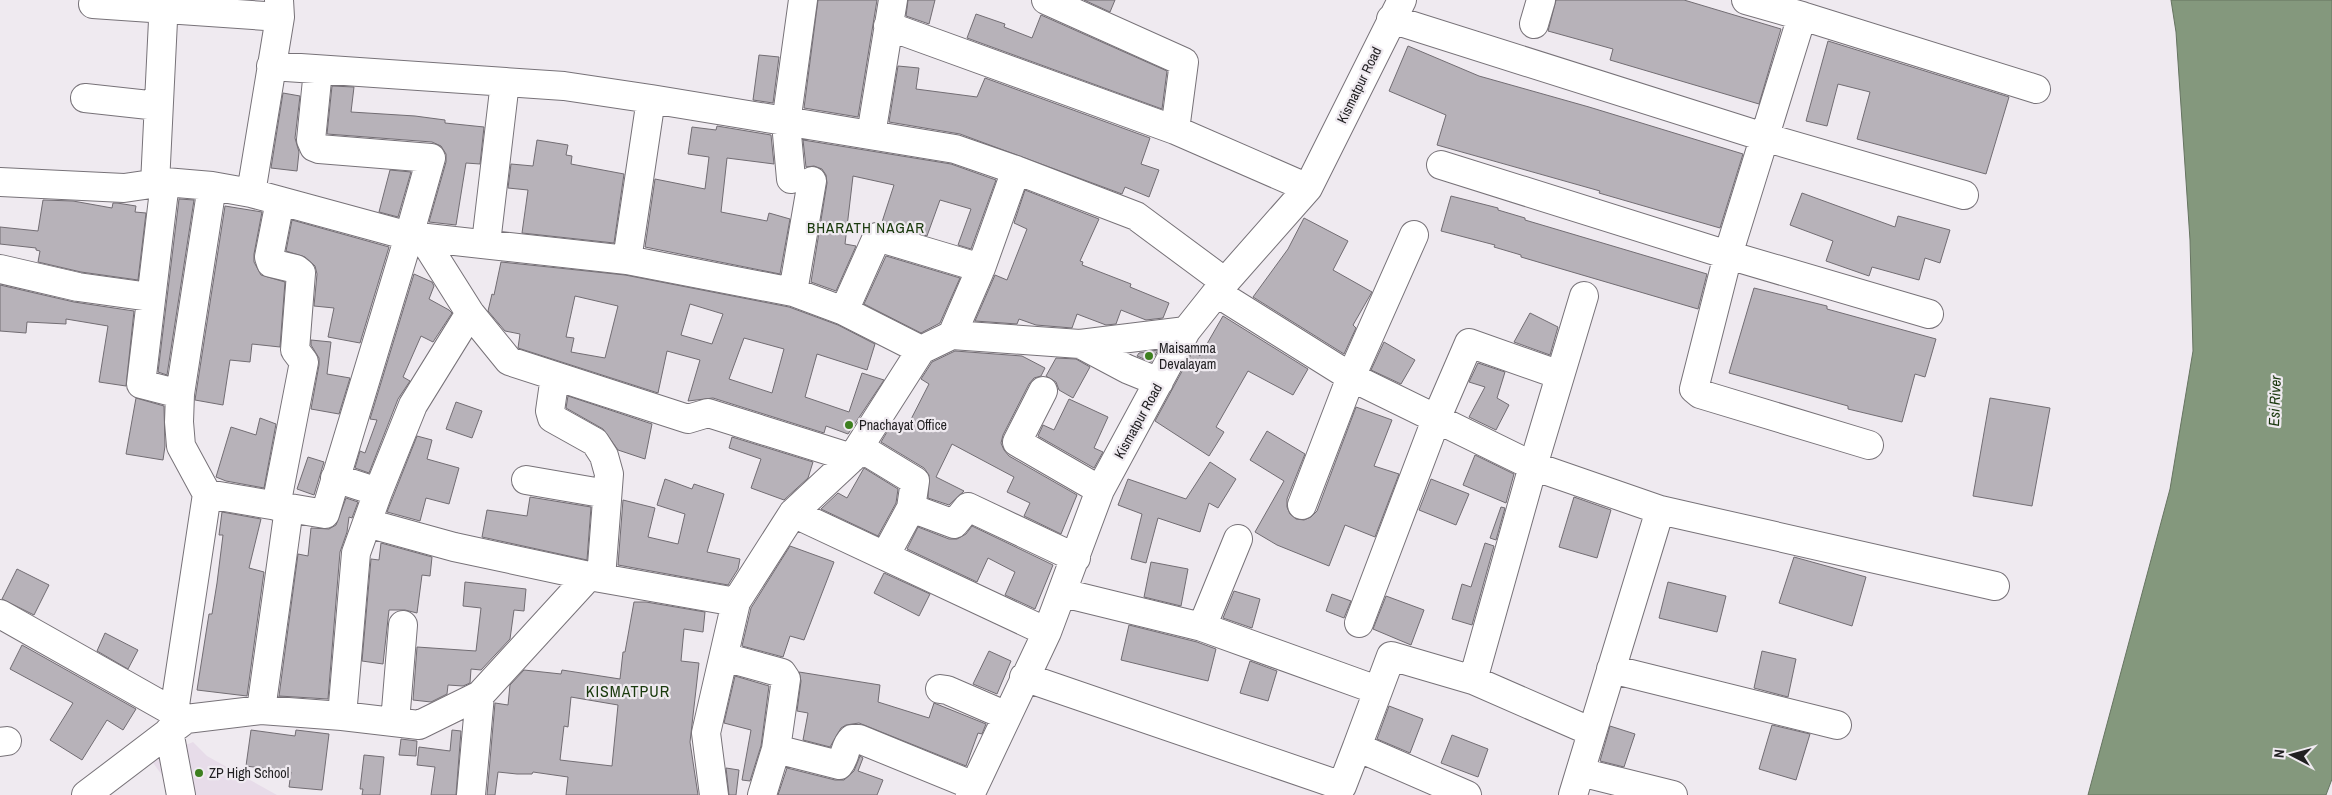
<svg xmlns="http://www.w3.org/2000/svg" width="2332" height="795" viewBox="0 0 2332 795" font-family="'Archivo Narrow',sans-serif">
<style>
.built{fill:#e7dce9}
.water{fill:#84987d;stroke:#667461}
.building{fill:#b7b2b9;stroke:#726d73;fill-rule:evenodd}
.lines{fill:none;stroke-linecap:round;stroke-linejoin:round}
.minor-casing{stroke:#777278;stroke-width:30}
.minor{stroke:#fff;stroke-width:28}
.poi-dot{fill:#3d7f1f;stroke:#efeaf0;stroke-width:2}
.labels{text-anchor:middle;stroke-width:4.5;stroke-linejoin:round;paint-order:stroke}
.street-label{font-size:14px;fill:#201f21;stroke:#efeaf0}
.poi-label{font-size:14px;fill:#201f21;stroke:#efeaf0;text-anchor:start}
.neighbourhood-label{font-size:15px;letter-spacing:1px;fill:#19390c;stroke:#efeaf0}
.water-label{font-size:15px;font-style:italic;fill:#1a380e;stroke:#efeaf0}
.quarter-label{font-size:16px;letter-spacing:1px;fill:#19390c;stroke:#efeaf0}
</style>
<rect width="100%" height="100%" fill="#efeaf0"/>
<path class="built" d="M193,742L207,756L277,795H175V793L151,760Z"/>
<path class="water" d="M2171,0H2332V779L2326,795H2088L2170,489L2193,351L2190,240L2176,32Z"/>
<path class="building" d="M818,0H877L858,117L804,108Z
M908,0H935L929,24L906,16Z
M1084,0H1115L1110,12Z
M1556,0H1684L1781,29L1759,104L1610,60L1613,49L1548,31Z
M976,14L1005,24L1004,27L1032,38L1041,15L1167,71L1162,109L967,38Z
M1828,41L2009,97L1986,174L1857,139L1870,92L1838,84L1827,126L1806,121Z
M1408,46L1479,76L1589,107L1743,154L1720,228L1599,193L1600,191L1437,145L1446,115L1389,91Z
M759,55L779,57L773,103L753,100Z
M898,66L919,68L916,89L977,97L985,78L1150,138L1141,164L1159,170L1149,197L1125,187L1122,194L960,134L889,122Z
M332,86L354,87L351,112L415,116L445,120V123L484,127L480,164L466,163L456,225L429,222L446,162V154L441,146L432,142L327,134Z
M283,93L300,96L295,138L299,152L297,171L271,168Z
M717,126L771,135L774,164L727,158L721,212L767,221L769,213L790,219L780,274L645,247L655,179L705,189L709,157L688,154L692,127L716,130Z
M537,140L568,145L566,155L572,156L571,164L624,174L614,243L522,233L528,190L508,188L511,164L533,166Z
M803,140L951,164L996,180L971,249L958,245L971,209L940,200L927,236L882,222L894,185L853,176L845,244L856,246L836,291L811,282L827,183L826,175L822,169L814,166L806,167Z
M390,170L411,172L398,217L379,212Z
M1025,190L1099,219L1080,261L1083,262L1082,265L1131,284L1130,287L1169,303L1163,318L1146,320L1121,310L1116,324L1106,325L1077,314L1072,328L1036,325L1019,319L1017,324L975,321L995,275L1007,280L1027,229L1014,223Z
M1802,193L1895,227L1898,216L1950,230L1940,263L1925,258L1919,280L1872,267L1869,276L1826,261L1833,241L1790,225Z
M1451,196L1498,208V210L1525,218V220L1707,274L1698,309L1521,257V255L1494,247L1495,245L1441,231Z
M179,199L194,200L167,375L158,372Z
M43,200L73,201L112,208L113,203H117L136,206L135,212L146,213L138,280L81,272L38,262L40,251L36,250V248L0,244V227L38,231Z
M225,206L262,212L254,254V262L261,275L285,282L280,347L252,344L250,362L230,360L223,405L195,400Z
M1304,218L1348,241L1333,270L1372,292L1353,325L1356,328L1344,354L1253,297L1288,249Z
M292,220L389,247L360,343L328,337L334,308L314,306L317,274L315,266L305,257L286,251Z
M886,256L960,278L940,323L921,333L864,304Z
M501,262L625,275L789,307L838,325L875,344L867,370L817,354L805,397L849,412L862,373L884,380L848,434L826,426L824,433L713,398L688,401L700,360L667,351L658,393L518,348L520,334L505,331L488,311L492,294L494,295ZM575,296L618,306L605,358L571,352L574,338L566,337ZM690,304L723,314L712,344L681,335ZM744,338L784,349L772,393L729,379Z
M414,274L432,282L434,286L429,299L449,310L452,313L433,342L421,336L403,377L410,381L398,399L369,473L355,468L360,451L365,453L377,420L370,419Z
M0,285L74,302L134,311L126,386L99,382L108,326L66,319V324L27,322L26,333L0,331Z
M1754,288L1827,306V309L1936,339L1925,377L1915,374L1902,422L1848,409V406L1729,373Z
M1530,313L1558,327L1550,355L1514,342Z
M1223,316L1308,369L1293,395L1248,371L1216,427L1224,432L1209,456L1155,421L1193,351L1200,356Z
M311,340L331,342L327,374L350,378L339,414L311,409L319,365V358L311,345Z
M1384,342L1415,360L1401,384L1371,370Z
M1158,350L1151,362L1137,356L1139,353Z
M955,351L1022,356L1045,368L1041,376L1034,378L1029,384L1003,435L1001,443L1004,450L1009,456L1077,495L1061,534L1024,516L1030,503L1007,492L1014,477L952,444L936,477L964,491L949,505L928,498L929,475L924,468L881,442L893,422L906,429L929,384L921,379L932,362Z
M1056,358L1076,359L1090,367L1073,398L1059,390L1056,382L1046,376Z
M1478,363L1505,372L1497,398L1509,405L1496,430L1469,417L1485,387L1469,382Z
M568,396L652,424L645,459L618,450L603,429L566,408Z
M136,398L164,406L165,446L163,460L126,454Z
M1990,398L2050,408L2032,506L1973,496Z
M1069,399L1108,417L1094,448L1103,452L1094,468L1038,436L1043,425L1054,430Z
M456,402L482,411L472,438L446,429Z
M1356,407L1392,420L1374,466L1399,474L1375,537L1345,525L1329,566L1277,545L1255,532L1284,481L1250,460L1267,431L1305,454L1287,499V507L1290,514L1296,519L1304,520L1311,517L1317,511Z
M260,418L276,424L264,488L226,481L216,477L231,427L256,435Z
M417,436L432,440L427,459L459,468L449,504L426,498L420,521L387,512Z
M732,437L813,462L808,478L784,500L751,488L761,459L729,448Z
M1475,455L1514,474L1506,503L1463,485Z
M308,457L324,462L314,495L297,489Z
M1210,462L1236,479L1218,508L1209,503L1200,532L1158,518L1146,563L1131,559L1142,514L1118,505L1128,479L1186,499Z
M864,468L898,489L896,503L878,536L821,509L838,493L847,498Z
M665,479L692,489L694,484L724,494L707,552L740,559L738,569L728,585L618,565L623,500L655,508L648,537L678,544L685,514L657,505Z
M1431,479L1469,494L1456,525L1419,510Z
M530,497L591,507L587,560L482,537L487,510L527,516Z
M1574,497L1611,510L1597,558L1559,547Z
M346,498L358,502L352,518L349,517L347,532L340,552L328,699L279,696L298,554L308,556L311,528L329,529L336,525Z
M1501,507L1505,508L1496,540L1490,538Z
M222,512L261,519L249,568L264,572L247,696L197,690L209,614H212L217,583L223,535H219Z
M972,526L1053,565L1035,609L1005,595L1015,572L988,558L977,582L907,549L918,527L949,539H957L966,534Z
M381,543L432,557L430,576L422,575L417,613L405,610H389L383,664L362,661L371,559L379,560Z
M1485,543L1494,546L1472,625L1452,619L1462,584L1471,587Z
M790,546L834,562L804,640L790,636L783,657L742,646L751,608Z
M1794,557L1866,577L1852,626L1779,603Z
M1151,562L1188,569L1181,606L1144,597Z
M17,569L49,585L34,615L2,599Z
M884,573L930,594L919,616L874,593Z
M465,582L526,589L524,611L514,610L510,639L481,670L471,669L470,683L463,686L448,685L447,694L431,702L413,700L417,647L476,651L481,608L463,606Z
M1668,582L1726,596L1717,632L1659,618Z
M1234,591L1260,599L1252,628L1223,618Z
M1332,594L1351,601L1344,618L1326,611Z
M1386,596L1424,610L1411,645L1373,629Z
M634,602H646L705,612L703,632L684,629L681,661L699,663L690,742L698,795H566L568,777L533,772L532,774H517L498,772L495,795H487L495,703L508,705L510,685L524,670L561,674L562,670L620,679L623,652H625ZM571,697L618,705L612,766L560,760L564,726L568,727Z
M1129,625L1197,642L1216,649L1208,681L1121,660Z
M105,633L138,650L128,669L97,651Z
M22,645L136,709L123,730L107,720L82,760L50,740L73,703L10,669Z
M989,651L1011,661L997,694L973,684Z
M1762,651L1796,659L1788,697L1754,688Z
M1250,661L1277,671L1268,701L1240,693Z
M799,672L880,685L878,702L929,718L934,703L986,724L982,734L978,733L966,766L859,723L846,725L841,728L830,747L803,740L808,713L797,711L801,681Z
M735,676L769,686L761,746L750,781L742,780L751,730L724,723Z
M1389,706L1423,719L1410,753L1377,739Z
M1772,725L1810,734L1796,780L1759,769Z
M1610,726L1635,734L1624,767L1600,761Z
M251,730L295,736L296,730L329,734L322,790L289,787L291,772L246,766Z
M452,730L461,731L456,795H431L435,767L417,765L419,747L450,751Z
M1452,735L1488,749L1478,777L1441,763Z
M401,739L417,741L416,756L399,755Z
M364,755L384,757L380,795H362L363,789H360Z
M860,756L863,758L858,771L883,780L877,795H778L787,768L835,780H844L854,771Z
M726,768L739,770L736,795H729Z"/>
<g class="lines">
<g class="minor-casing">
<path id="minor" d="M1046,0L1184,62L1175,130
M1746,0L1802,16
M93,4L280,17
M1391,19L1764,137L1964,195
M1534,24L1541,0
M888,26L1175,130L1308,188
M271,66L564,86L651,99
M85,98L158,106
M871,135L893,0
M1441,165L1728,255L1929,314
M791,179L786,123L803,0
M0,182L124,188L165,182L212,186L251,193L409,236L627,260L793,292L844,311L921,350
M165,182L141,384L180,394
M155,184L164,0
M251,193L280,17L279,0
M422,237L470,313L509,361L688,419L708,413L852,458
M486,243L505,82
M627,260L651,99L955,149L1016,170L1136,216L1225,282
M0,269L78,287L150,297
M793,292L812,181
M1217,293L1351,377L1533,466L1660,510L1995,586
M844,311L877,237L981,268
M952,335L1080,344L1186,331
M1080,344L1127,369L1159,382
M555,376L550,411L552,418L595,442L604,456L609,474L601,578
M1043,391L1017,442L1100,490
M1869,445L1700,394L1694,389L1728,255L1802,16L2036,89
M859,447L915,481L911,508L885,556
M335,478L378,492
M526,480L607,494
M207,494L325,514L409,236L431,158L319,149L314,147L311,140L318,70
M1302,505L1351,377L1414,235
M276,506L304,362L295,350L301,273L296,269L271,263L269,257L280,201
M911,508L954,524L968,507L1076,558
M793,513L1047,632
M367,523L454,547L589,576
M1063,593L1202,627L1377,690
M0,614L186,719
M1359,623L1437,417L1469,343L1560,375
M1202,627L1238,539
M724,657L782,673L786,679L776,749L762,795
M1611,669L1837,725
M1024,677L1342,786L1357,747L1467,795
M1473,680L1533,466L1584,296
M940,689L947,690L1007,716
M261,710L289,508
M174,712L207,494L181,446L179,422L180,394L212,186
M342,716L356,553L378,492L413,405L470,313
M395,722L403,625
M169,731L181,795
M0,742L7,741
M1357,747L1391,656L1473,680L1592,732
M776,749L839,765C846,757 844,746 852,739H859L974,786
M1580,772L1673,795
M86,795L186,719L261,710L342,716L419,725L480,695L589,576L736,602
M471,795L480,695
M714,795L706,733L736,602L793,513L852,458L921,350L952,335L981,268L1016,170
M970,795L1047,632L1100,490L1186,331L1225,282L1308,188L1402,0
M1573,795L1660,510"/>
</g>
<use href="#minor" class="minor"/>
</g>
<g class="poi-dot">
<circle cx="1149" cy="356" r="5"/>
<circle cx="849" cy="425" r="5"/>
<circle cx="199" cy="773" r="5"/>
</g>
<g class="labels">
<g class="street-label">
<text transform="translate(1359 85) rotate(-64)" y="5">Kismatpur Road</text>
<text transform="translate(1138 421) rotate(-61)" y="5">Kismatpur Road</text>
</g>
<g class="poi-label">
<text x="1159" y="353">Maisamma<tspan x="1159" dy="16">Devalayam</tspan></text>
<text x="859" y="430">Pnachayat Office</text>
<text x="209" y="778">ZP High School</text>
</g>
<g class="neighbourhood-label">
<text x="866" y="233">BHARATH NAGAR</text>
</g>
<g class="water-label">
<text transform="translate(2275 401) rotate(-88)" y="5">Esi River</text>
</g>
<g class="quarter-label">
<text x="628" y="697">KISMATPUR</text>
</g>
</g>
<g transform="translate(2292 755) rotate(276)" stroke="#efeaf0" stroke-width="4" paint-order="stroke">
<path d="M0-4L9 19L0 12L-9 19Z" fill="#201f21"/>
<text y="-8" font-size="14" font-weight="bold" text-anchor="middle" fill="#201f21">N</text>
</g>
</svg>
